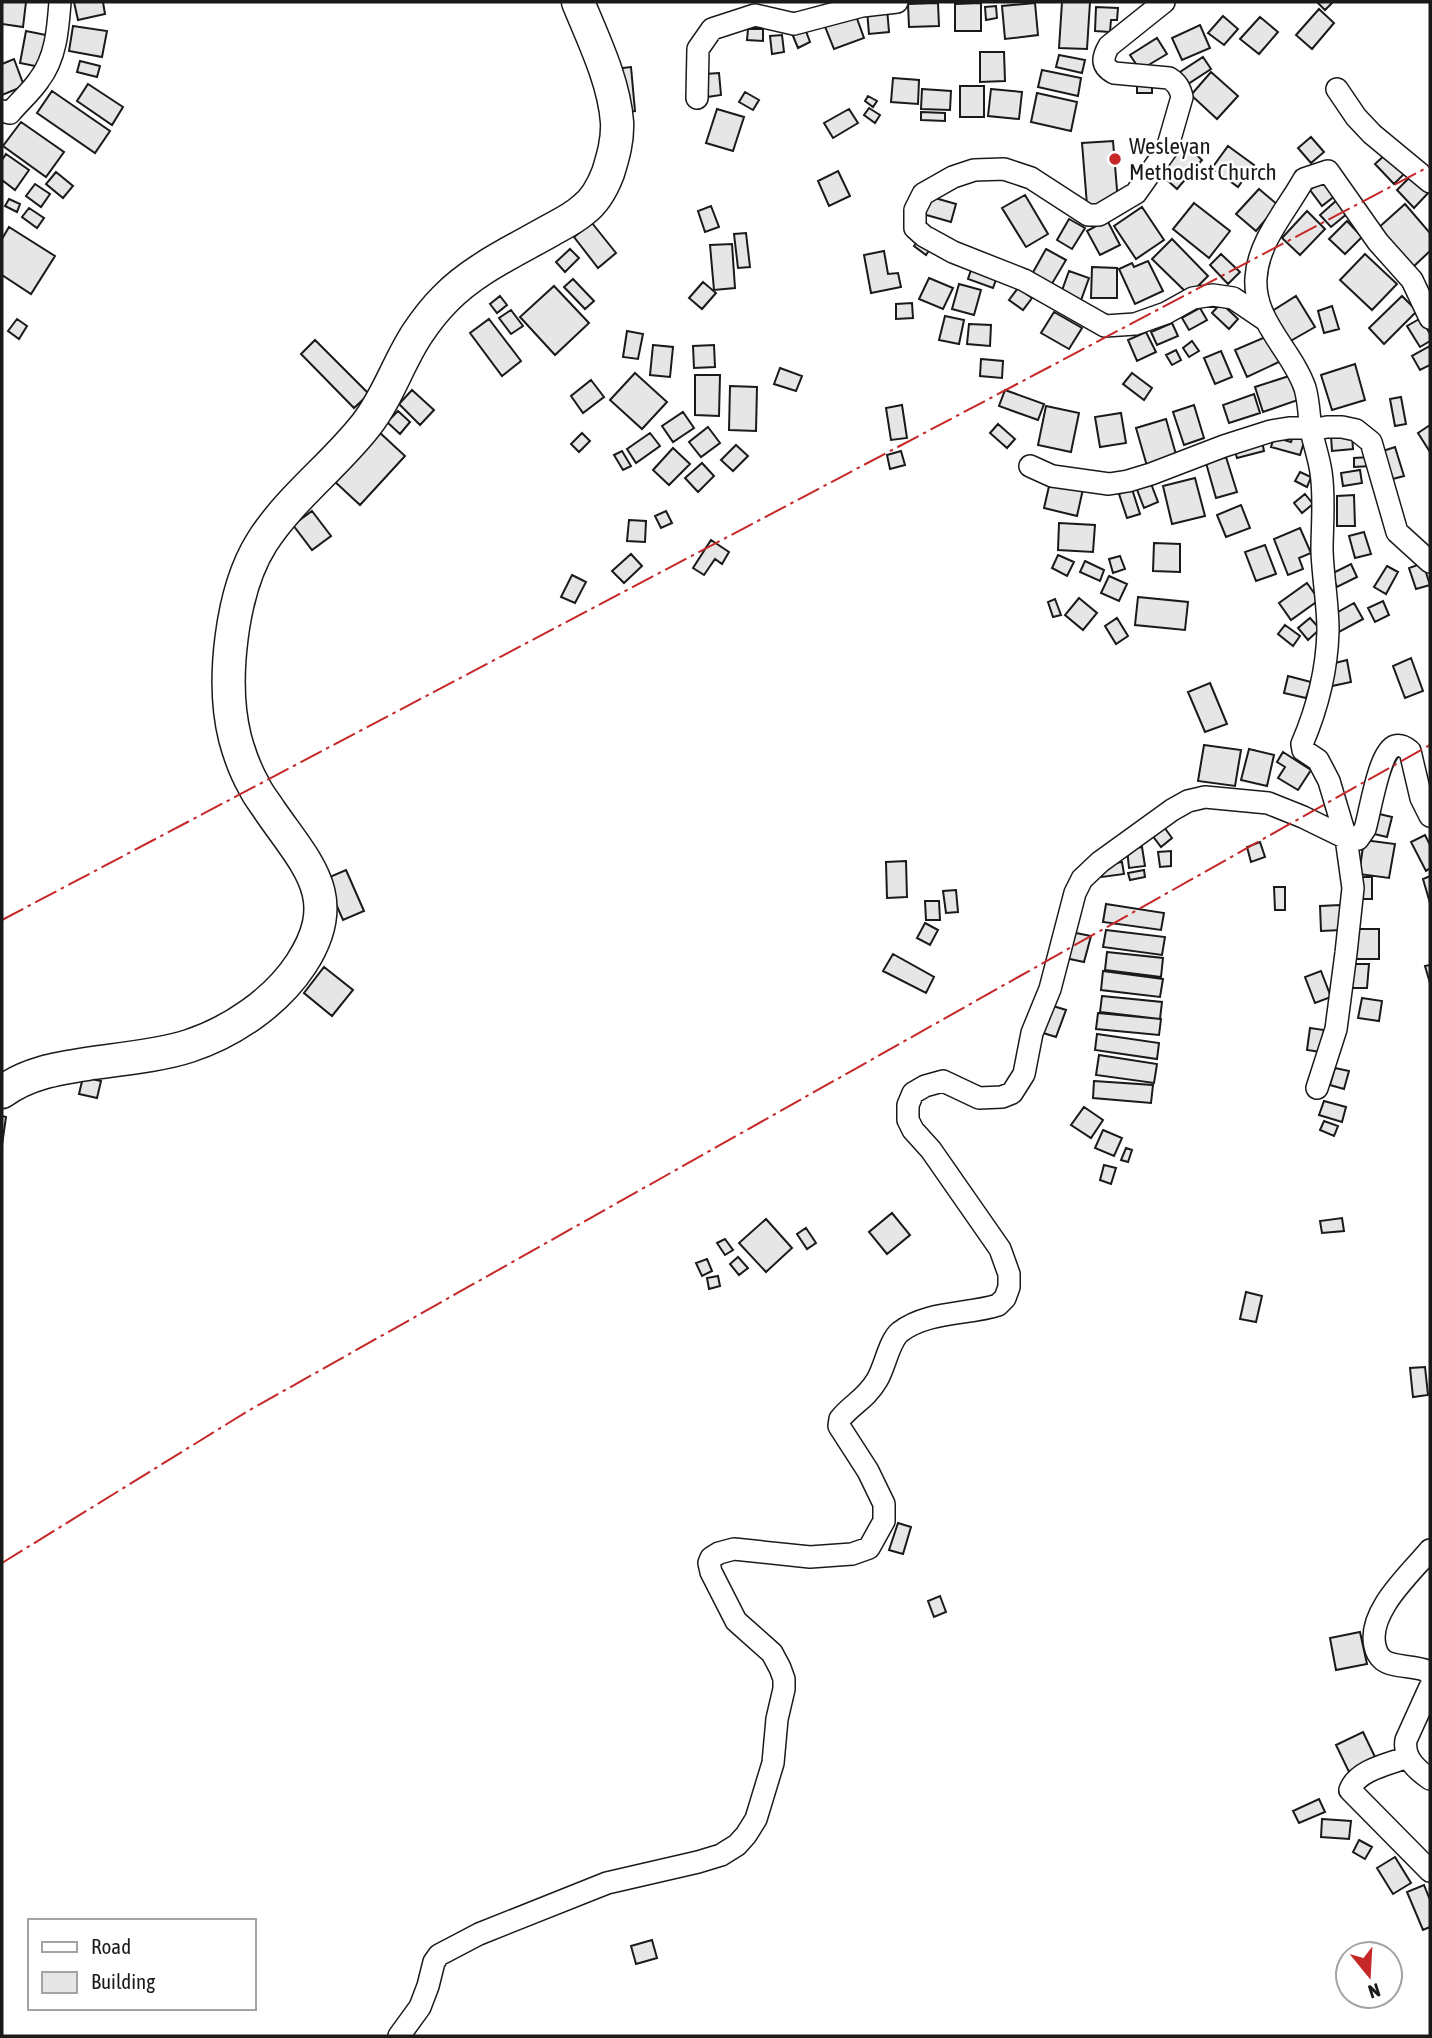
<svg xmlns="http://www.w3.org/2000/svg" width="1432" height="2038" viewBox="0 0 1432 2038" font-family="'Asap Condensed',sans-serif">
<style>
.building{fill:#e6e6e6;stroke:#1a1a1a;stroke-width:2}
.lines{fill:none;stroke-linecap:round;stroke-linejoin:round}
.minor-casing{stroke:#1a1a1a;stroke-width:24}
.highway-casing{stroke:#1a1a1a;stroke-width:35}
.minor{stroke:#fff;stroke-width:21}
.highway{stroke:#fff;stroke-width:32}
.power{stroke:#c62828;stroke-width:2;stroke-dasharray:24 5 3.5 5;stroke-linecap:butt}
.poi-dot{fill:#c62828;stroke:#fff;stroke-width:2.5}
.labels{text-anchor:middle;stroke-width:5;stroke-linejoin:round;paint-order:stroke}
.poi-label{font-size:23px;fill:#1a1a1a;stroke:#fff;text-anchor:start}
</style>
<rect width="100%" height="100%" fill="#fff"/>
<path class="building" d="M2,2H26L23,27L2,24Z
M74,2H103L105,14L78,20Z
M1062,2H1090L1087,49L1059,48Z
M1317,2H1333L1325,10Z
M938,3L939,26L909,27L908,4Z
M981,3V31H955V4Z
M1035,3L1038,35L1005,39L1002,6Z
M996,6L997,18L986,20L985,7Z
M1096,7L1118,8L1117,20H1111L1110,32L1095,31Z
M887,8L889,32L869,34L867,10Z
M1319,9L1334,23L1312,49L1296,35Z
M855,13L864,38L834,49L824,24Z
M1223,16L1238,29L1224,45L1208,33Z
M1260,17L1278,32L1259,54L1240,39Z
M1200,25L1210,48L1182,60L1172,38Z
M73,26L107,31L102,57L69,51Z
M804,26L810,42L798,48L791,31Z
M748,29H763V41L747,40Z
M26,31L46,35L40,67L20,63Z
M782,35L784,52L772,54L770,36Z
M1157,38L1167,54L1140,70L1130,55Z
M980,52H1004L1005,81L980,82Z
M1059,55L1085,60L1082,73L1056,67Z
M1203,57L1211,69L1188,84L1180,72Z
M14,59L24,86L2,95V64Z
M80,61L100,66L97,77L77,72Z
M631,67L635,111L618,113L614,69Z
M1042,70L1081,78L1078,96L1038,87Z
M1211,72L1238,96L1217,119L1191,95Z
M719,73L721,95L707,97L705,74Z
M893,78L919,80L918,104L891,102Z
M1137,81L1152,82V93H1137Z
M88,84L123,107L112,125L77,101Z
M960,86H984V117H960Z
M922,89L951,91L950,110L921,109Z
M991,89L1022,92L1019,119L988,116Z
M52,91L110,131L95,153L37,113Z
M745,92L759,100L753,110L739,102Z
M1037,93L1077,102L1071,131L1031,122Z
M868,96L877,101L873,107L865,101Z
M869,108L880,115L875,123L864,115Z
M717,109L744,117L733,151L706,143Z
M849,109L858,123L833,138L824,123Z
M921,112L945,113V121L921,120Z
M21,122L64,152L46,177L3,146Z
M1311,137L1324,152L1311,163L1298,148Z
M1113,141L1118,202L1087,205L1082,143Z
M1183,143L1202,160L1177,189L1158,172Z
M1228,146L1254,165L1238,187L1212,168Z
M1387,153L1405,173L1394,184L1375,164Z
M6,154L29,170L15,190L2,180V160Z
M838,171L850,196L829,206L818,181Z
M56,172L73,186L63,198L46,184Z
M1413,174L1430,191L1414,208L1397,190Z
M1324,179L1336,195L1322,206L1310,190Z
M35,184L50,194L41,207L26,196Z
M1259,189L1278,205L1256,231L1236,214Z
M1025,195L1048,234L1026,247L1002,208Z
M928,196L956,204L951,222L923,214Z
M9,199L20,204L17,212L5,206Z
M1337,200L1348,213L1331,227L1320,215Z
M1194,203L1230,231L1209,258L1173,229Z
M1405,204L1430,233V251L1412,268L1377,229Z
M711,206L719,227L705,232L698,211Z
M1142,207L1164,240L1136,259L1114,226Z
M29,208L44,218L37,228L22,217Z
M1307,211L1325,229L1300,255L1282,238Z
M1069,219L1085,228L1072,249L1057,240Z
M1107,220L1120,245L1100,255L1087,231Z
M1347,221L1362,237L1345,254L1329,239Z
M592,223L616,253L598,268L574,237Z
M9,227L55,256L31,294L2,275V239Z
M746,233L750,267L738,268L734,234Z
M920,238L932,246L926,255L914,246Z
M1172,239L1208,276L1189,295L1152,259Z
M732,244L735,288L714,290L710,245Z
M570,249L579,258L565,272L556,262Z
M1046,249L1066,260L1050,287L1031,276Z
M884,251L888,274L898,273L901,287L871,293L864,255Z
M1221,254L1240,272L1228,284L1210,265Z
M1365,254L1397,284L1372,310L1340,280Z
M1148,261L1163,291L1135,304L1119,269L1132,263L1134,267Z
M973,264L998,274L993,288L968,279Z
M1092,267L1117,268V298H1091Z
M1069,271L1089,278L1080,303L1060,296Z
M929,278L953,288L943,309L919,299Z
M573,279L594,301L585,309L564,287Z
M703,282L716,293L702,309L689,298Z
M959,284L981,290L974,315L952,309Z
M554,286L589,323L555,355L520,317Z
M1018,288L1032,298L1023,310L1009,300Z
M500,296L507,305L497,313L490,304Z
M1296,296L1315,327L1287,343L1269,313Z
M1402,296L1417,311L1384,344L1369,328Z
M912,303L913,318L896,319V304Z
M1221,303L1238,319L1229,329L1212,313Z
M1332,306L1339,329L1324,333L1318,311Z
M1200,308L1207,320L1189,330L1182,318Z
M511,310L523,326L511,334L499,318Z
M1054,312L1082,328L1069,349L1041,333Z
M945,316L964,320L959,344L939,340Z
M1421,318L1430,334V341L1420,347L1407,326Z
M17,319L27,326L19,339L8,331Z
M489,319L521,361L502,376L470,333Z
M1172,323L1178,336L1157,345L1151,332Z
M969,324L991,325L990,346L967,344Z
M627,331L643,334L638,359L623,357Z
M1146,332L1156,352L1137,361L1128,340Z
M1270,335L1281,361L1247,377L1235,350Z
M315,340L369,394L354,408L301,354Z
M1192,341L1199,351L1189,357L1183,348Z
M653,345L673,347L670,377L650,375Z
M714,345L715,367L694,368L693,346Z
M1430,346V365L1420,370L1412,356Z
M1176,350L1181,360L1172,365L1166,355Z
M1221,351L1232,377L1215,384L1204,358Z
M981,359L1003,361L1002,378L980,376Z
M1355,364L1365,400L1332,410L1321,375Z
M780,368L802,376L796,391L774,384Z
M635,373L667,402L642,429L610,400Z
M1132,373L1152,388L1144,400L1123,384Z
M695,375H720L719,416L695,415Z
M1289,376L1298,400L1263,412L1255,387Z
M591,380L604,397L583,413L571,396Z
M730,386L757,387L756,431L729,430Z
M412,390L434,410L420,425L399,404Z
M1005,390L1044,404L1038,420L999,406Z
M1254,394L1260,413L1229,423L1223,405Z
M1401,397L1406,424L1395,426L1390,399Z
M902,405L907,438L891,440L886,408Z
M1194,405L1204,438L1184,445L1173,412Z
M1046,406L1079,413L1071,452L1038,445Z
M398,411L410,422L400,434L387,422Z
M683,412L694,428L673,442L662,426Z
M1121,413L1126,443L1100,447L1095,417Z
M1166,419L1177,458L1147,466L1136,428Z
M998,424L1015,439L1007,448L990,433Z
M1430,425V452L1418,433Z
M708,427L720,443L701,457L689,442Z
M378,431L405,456L360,505L333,480Z
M582,433L590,441L579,452L571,444Z
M650,433L660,446L636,463L627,449Z
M1352,435L1353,449L1332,451L1331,436Z
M1293,436L1305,439L1300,455L1271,447L1274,437L1291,442Z
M1262,441L1264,451L1237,458L1234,448Z
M736,445L748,456L733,471L721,460Z
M1395,447L1404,476L1389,480L1380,452Z
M673,448L690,464L669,485L653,470Z
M622,451L631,466L623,470L614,455Z
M901,451L905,465L890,469L887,455Z
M1226,457L1237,492L1216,498L1206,463Z
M1370,457L1371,466L1354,467V458Z
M702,463L714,476L698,492L685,478Z
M1360,470L1362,483L1343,486L1341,473Z
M1300,472L1311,477L1307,487L1295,481Z
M1195,478L1205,516L1172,524L1163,486Z
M1150,481L1158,502L1144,508L1136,487Z
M1050,482L1083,489L1077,516L1044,508Z
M1132,489L1140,514L1127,518L1119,494Z
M1305,494L1313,504L1302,513L1294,503Z
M1354,495L1355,526H1337V496Z
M1241,505L1250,528L1226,537L1217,515Z
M312,511L331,536L312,550L293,525Z
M666,511L672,523L661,528L655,516Z
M629,520L646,521L645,542L627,541Z
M1059,523L1095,525L1093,552L1058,550Z
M1300,528L1311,553L1299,558L1303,569L1288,575L1274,539Z
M1364,532L1371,554L1355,558L1349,536Z
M711,540L729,552L722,564L715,559L704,575L693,568Z
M1154,543L1180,544V572L1153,571Z
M1265,545L1276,574L1256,581L1245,552Z
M631,554L642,566L624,583L612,571Z
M1058,555L1074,562L1067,576L1052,568Z
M1120,556L1125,569L1113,573L1109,559Z
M1085,561L1104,570L1100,581L1080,572Z
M1423,563L1430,585L1416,589L1409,568Z
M1351,564L1357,577L1337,587L1331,574Z
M1387,566L1398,572L1386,594L1374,587Z
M572,575L586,582L575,603L561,597Z
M1109,576L1127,584L1119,601L1101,593Z
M1307,583L1319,600L1291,620L1279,603Z
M1138,597L1188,602L1185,630L1135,625Z
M1079,598L1097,613L1083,630L1065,615Z
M1055,599L1061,615L1053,617L1048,602Z
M1383,601L1389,615L1375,622L1368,608Z
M1354,603L1363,619L1339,632L1331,616Z
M1117,618L1128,636L1116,644L1105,626Z
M1310,618L1320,629L1308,640L1298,628Z
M1285,625L1300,636L1293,646L1278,634Z
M1411,658L1423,691L1405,698L1393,666Z
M1347,660L1351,682L1332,686L1327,665Z
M1288,676L1311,682L1306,698L1284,693Z
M1210,683L1227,724L1205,732L1188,692Z
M1204,745L1241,750L1235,786L1198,781Z
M1249,749L1274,755L1267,786L1241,780Z
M1283,752L1311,770L1298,790L1278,778L1285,767L1277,762Z
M1375,813L1392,817L1387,837L1370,833Z
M1164,827L1172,838L1161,847L1152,835Z
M1425,835L1430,845V868L1426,871L1411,842Z
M1364,840L1395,844L1389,878L1359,874Z
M1260,842L1265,857L1251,862L1247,847Z
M1142,847L1145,866L1129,868L1127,849Z
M1171,851V866L1160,867L1158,852Z
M906,861L907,897L887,898L886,862Z
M1122,862L1124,874L1102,877L1100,865Z
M346,870L364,911L343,920L325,879Z
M1144,870L1145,877L1130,880L1128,873Z
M1430,876V903L1423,879Z
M1356,877H1372V899H1356Z
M1274,887H1285V910H1275Z
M956,890L958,912L946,913L943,891Z
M925,901H939L940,920H926Z
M1106,904L1164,913L1161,930L1103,922Z
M1340,905L1341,930L1321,931L1320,906Z
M925,923L938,930L930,945L917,938Z
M1352,929H1379V959H1352Z
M1106,930L1165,937L1162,955L1103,947Z
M1071,932L1091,936L1084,962L1065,958Z
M1107,952L1163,958L1161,977L1105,970Z
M893,954L934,977L926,993L883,971Z
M1354,964H1369L1367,988H1352Z
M1430,965V983L1425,966Z
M324,967L353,990L332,1016L304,993Z
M1103,971L1163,979L1160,997L1101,990Z
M1321,971L1331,997L1315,1003L1305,977Z
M1102,996L1162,1002L1160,1019L1100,1012Z
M1362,998L1382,1001L1379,1021L1358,1018Z
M1050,1005L1066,1010L1056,1037L1040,1032Z
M1098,1013L1161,1019L1159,1035L1096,1029Z
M1310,1028L1324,1030L1321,1052L1307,1050Z
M1097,1034L1159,1043L1157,1059L1095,1050Z
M1099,1055L1157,1064L1154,1083L1096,1075Z
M1335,1068L1349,1071L1344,1089L1330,1085Z
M83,1077L101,1081L97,1098L79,1094Z
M1094,1081L1153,1085L1151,1103L1093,1098Z
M1324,1101L1346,1107L1342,1122L1319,1115Z
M1084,1107L1103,1120L1091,1138L1071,1125Z
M2,1116L6,1117L2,1145Z
M1324,1121L1338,1126L1334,1136L1320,1130Z
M1103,1130L1122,1138L1114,1156L1095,1148Z
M1126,1148L1132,1150L1128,1162L1121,1160Z
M1104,1165L1116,1168L1111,1184L1100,1180Z
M892,1213L910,1235L887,1254L869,1232Z
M1342,1218L1344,1231L1322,1233L1320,1221Z
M766,1219L792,1248L766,1272L739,1243Z
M806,1228L816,1243L807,1249L797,1234Z
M725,1239L733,1250L725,1255L717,1243Z
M738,1257L748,1268L739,1275L730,1264Z
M707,1259L712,1271L702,1276L696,1263Z
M718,1276L720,1286L709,1289L707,1278Z
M1246,1292L1262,1296L1256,1322L1240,1319Z
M1425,1367L1428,1395L1413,1397L1410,1368Z
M898,1523L911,1527L903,1554L889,1550Z
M940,1596L946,1612L934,1617L928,1601Z
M1360,1632L1367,1664L1336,1670L1330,1638Z
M1363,1732L1376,1759L1349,1772L1336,1745Z
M1319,1799L1325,1812L1299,1823L1293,1811Z
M1322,1819L1351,1821L1349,1839L1321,1837Z
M1359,1840L1372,1847L1365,1859L1353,1852Z
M1395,1857L1411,1883L1393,1894L1377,1868Z
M1424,1885L1430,1900V1927L1423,1930L1407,1892Z
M652,1940L657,1958L636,1964L631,1946Z"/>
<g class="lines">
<g class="minor-casing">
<path id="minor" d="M1164,2L1109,46C1102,58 1101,66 1114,73L1169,78C1177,83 1180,88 1182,97L1167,149L1136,193L1099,215H1088L1031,178L1004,169L974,170L953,177L923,194L915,210V228L924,236L953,252L1024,280L1105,326L1135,324L1166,313L1193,298L1213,295L1233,298L1264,319
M1337,89L1356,117L1372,134L1430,182
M697,98L698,49L712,29L755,15L794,24L862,6L897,2
M2,111L10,113C19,102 31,92 39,80C56,58 58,29 60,2
M1030,466L1052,476L1109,484L1128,481L1151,474L1224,446L1271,431L1289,428H1305L1311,430L1327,427H1342L1356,430L1371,442L1397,532L1430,562
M1317,1088L1336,1029L1346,953L1353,888L1346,838L1329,781L1318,760L1303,750L1302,744C1317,709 1327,669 1328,631C1328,604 1323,578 1322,551C1322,525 1325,498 1321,472C1319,458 1314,444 1311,430C1309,416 1309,402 1305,388C1292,350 1253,321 1256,278C1258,241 1287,210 1304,179L1328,171L1378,242L1412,280L1430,318
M1430,1550C1410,1574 1367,1612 1375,1646C1376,1651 1378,1656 1383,1660C1393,1668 1416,1665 1430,1672V1675
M1430,1687L1406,1740C1403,1758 1417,1770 1430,1779
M1408,1757C1389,1764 1357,1770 1350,1790L1430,1871
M399,2036L420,2007L428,1986L434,1962L439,1955L479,1934L607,1883L698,1862L721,1855L737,1845L746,1835L756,1819L773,1763L777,1719L784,1689V1679L780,1668L772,1653L736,1621L711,1572L709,1563L711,1558L719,1553L734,1549L810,1557L852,1554L869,1548L884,1521V1504L868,1471L839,1426L840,1419C852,1404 866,1399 877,1380C885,1367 889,1341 900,1332C927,1311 967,1315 998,1305L1005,1298L1009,1287V1274L1000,1249L931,1150L913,1130L908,1120V1105L913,1093L925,1086L943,1081L979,1098L1002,1097L1012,1093L1024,1074L1032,1033L1050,989L1075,893L1082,879L1100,862L1172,810L1188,801L1205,797L1268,803L1303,817L1346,838L1358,839L1365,829C1370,813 1379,751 1395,746C1401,744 1406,748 1410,751L1421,798L1430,816"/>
</g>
<g class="highway-casing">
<path id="highway" d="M2,1092C29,1072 61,1068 93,1063C122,1059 162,1055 189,1046C232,1032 276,1002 301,964C344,898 308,866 270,811C265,803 258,795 254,786C246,772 239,753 235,738C221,682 231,591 262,542C290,498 334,466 366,425C388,397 398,363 417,334C425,322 435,309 445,299C474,269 516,250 551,230C562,224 574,218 583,210C594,202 603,186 608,173C613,157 618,140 617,122C614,81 593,39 578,2"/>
</g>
<use href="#minor" class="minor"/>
<use href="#highway" class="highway"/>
<path class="power" d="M2,920L1430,166
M2,1563L248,1411L1430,745"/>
</g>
<circle class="poi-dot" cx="1115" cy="159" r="7"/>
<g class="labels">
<g class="poi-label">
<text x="1129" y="154">Wesleyan<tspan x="1129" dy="26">Methodist Church</tspan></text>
</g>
</g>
<rect width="1432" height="2038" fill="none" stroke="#1a1a1a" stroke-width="7"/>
<rect x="28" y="1919" width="228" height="91" fill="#ffffff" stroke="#a3a3a3" stroke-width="2"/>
<rect x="42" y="1942" width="35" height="10" fill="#ffffff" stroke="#a3a3a3" stroke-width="2"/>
<text x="91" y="1954" font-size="21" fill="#1a1a1a">Road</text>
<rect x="42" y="1972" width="35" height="21" fill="#e6e6e6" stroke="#a3a3a3" stroke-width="2"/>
<text x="91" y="1989" font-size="21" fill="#1a1a1a">Building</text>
<g transform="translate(1369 1975) rotate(162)"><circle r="33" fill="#ffffff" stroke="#a3a3a3" stroke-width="2"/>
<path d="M0-5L12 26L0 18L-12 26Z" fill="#c62828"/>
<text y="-10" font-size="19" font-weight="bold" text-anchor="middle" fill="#1a1a1a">N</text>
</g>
</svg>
